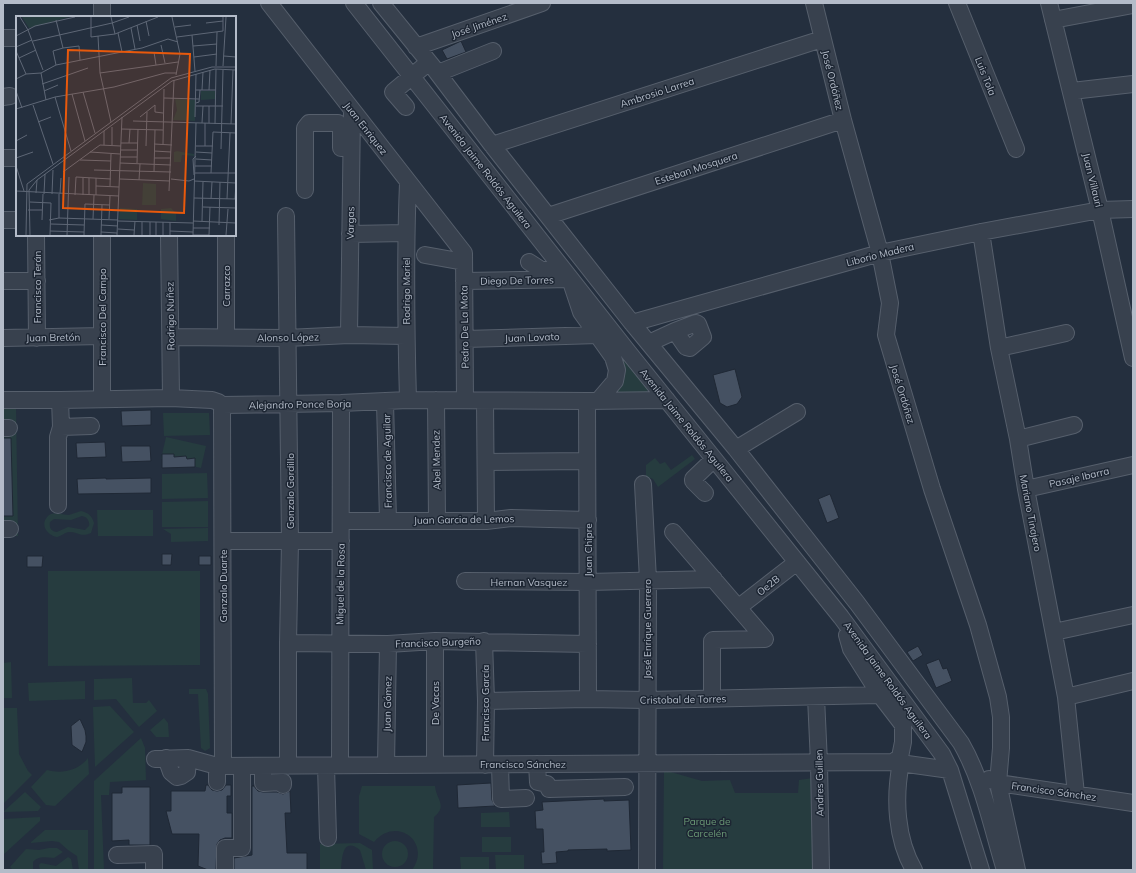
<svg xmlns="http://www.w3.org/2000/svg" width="1136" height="873" viewBox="0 0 1136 873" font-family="Mulish,sans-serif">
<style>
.green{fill:#263c3f;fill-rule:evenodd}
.building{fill:#455162;stroke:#1f2835}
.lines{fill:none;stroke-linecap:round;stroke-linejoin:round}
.minor-casing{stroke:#565f6c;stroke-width:18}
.minor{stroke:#38414e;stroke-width:16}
.labels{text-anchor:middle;stroke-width:3;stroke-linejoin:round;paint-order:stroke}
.street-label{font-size:10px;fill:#b4bcc9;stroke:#1d2633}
.park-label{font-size:10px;fill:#6b9a76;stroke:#1d2633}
.inset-road{fill:none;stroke:#5e6776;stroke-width:1}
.view{fill:#e8590c;fill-opacity:0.15;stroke:#e8590c;stroke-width:2}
.inset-edge{fill:none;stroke:#b4bcc9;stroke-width:2}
</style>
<rect width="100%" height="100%" fill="#242f3e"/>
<path class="green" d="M593,314L648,388L647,392L611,393L619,383Z
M3,408H16L18,536H3Z
M163,413H209L210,435L164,436Z
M166,437L206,446L201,468L161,459Z
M692,455L695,459L658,487L653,479L646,476V465L655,458L660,464L665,462L671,470Z
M207,473L208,498L162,499V474Z
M208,501V527H162V502Z
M97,510H153V536H98Z
M81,511C89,513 92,516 94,523L91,533C80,538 78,531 69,532C65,532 62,536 57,537C48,536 39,525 48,516C53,511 63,515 69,515C73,514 77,512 81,511ZM82,516C87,517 90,521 89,526L85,530L68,527L57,532C51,531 49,528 50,522L54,519L71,520Z
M208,528V541L171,542V534L163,529Z
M48,571H200V665L48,666Z
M11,662L12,698H3V663Z
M132,678L133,703H146L149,700L157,711L139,727L116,699L94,700V679Z
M85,681V699L29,701L28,683Z
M189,689H206L208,694L210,748L205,751L201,748L198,694H189Z
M110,706L134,732L95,767L93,707Z
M3,708H17L19,754L28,771L32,775L3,804Z
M164,718L168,723L169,737H156L150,730Z
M141,738L145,748L146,780L110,782L109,795H101L104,870H94V781Z
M88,758L89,774L55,806L46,805L31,787L47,770C62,774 78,771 88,758Z
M664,770L702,781L730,780L735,793H798L799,780L813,778L812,870H663Z
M362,786H435C436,799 448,806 434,817L433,870H412C432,843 397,815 374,842L359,834V796Z
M25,792L41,807L38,811L3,812Z
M509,812L510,827H481V813Z
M40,817V821L3,855V819Z
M45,830H88V870H79L77,856L68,850L59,842L52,841L30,843Z
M482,837H511V852H482Z
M382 854a13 13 0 1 1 26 0a13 13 0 1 1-26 0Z
M360,843L372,850L373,870H366L360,850C342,836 342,859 341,870H320V844Z
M49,848H57L63,852L54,858C45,858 40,855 33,862V870H13L10,867L26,849L39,850Z
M495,855H524V870H496Z
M68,857L71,859L73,870H40L39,865L41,863L56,866Z
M460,857H489V870H461Z"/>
<path class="building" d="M461,41L466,52L447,59L442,50Z
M735,369L742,397L737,404L727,407L720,403L713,375Z
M151,410V425L122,426L121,411Z
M3,438H11L13,516H3Z
M105,442L106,457L77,458L76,443Z
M121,446H150L151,461L122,462Z
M162,454H174V457L186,456L187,459L195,458V467L162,468Z
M106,478V479L151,478V493L78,494L77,479Z
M830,494L839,518L827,523L818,499Z
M162,554H172L171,565H162Z
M27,556H43L42,567H27Z
M199,556H211V565H199Z
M918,646L923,655L913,661L907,652Z
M939,659L943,669L947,668L952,681L936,688L926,664Z
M80,719L85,730L86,736V742L82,752L72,745L71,726Z
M491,783L492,800L495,806L458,808L457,785Z
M206,785H208L212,790L217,791L222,790L226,785H231V796H227V813H232V838H225L220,840L217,844L216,870H208L198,866L199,834H172L166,811H171V791H205Z
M253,785L258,791L263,792H277L283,794L290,791L291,813H285L287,853H307V870H234V858L252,855V786H254Z
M122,787H150V845H129V840L112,841V793H122Z
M604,799V801L629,800L631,850L607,851V849L568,850V851L556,852L557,863L542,864L541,852H544L543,829H536L535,811L543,810L542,802Z"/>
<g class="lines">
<g class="minor-casing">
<path id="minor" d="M102,3V17
M269,3L464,253L465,400
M354,3L629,353L841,617L942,754L950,770L981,870
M381,3L433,67L492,145L632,323L736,449L857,603L961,743C983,781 992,828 1005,870
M814,3L843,120L880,253L890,303L886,335L932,489L978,625L998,697L1001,717V748L998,783L1017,870
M957,3L1016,149
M1049,3L1100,210L1133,358
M1053,20L1133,5
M3,38H17
M416,47L542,3
M438,73L493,51
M1072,91L1133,84
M3,97L10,96
M406,107L393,92L429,62
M492,145L822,39
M3,158H17
M305,190V128L309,123H338L341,127V148
M286,216L290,542L288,643V766
M548,216L843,120
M3,220H17
M981,232L999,348L1018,439L1026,489L1066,697L1076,794
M350,234L406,233
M36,235L37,338
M169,235L171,398
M226,235V337
M425,255L464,262
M529,262L543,271L558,266
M3,281H37
M464,281L570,279L581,312L613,357L617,370L615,381L598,401
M632,323L880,253L981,232L1100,210L1133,209
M349,335L352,111
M171,337L287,338L349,335L406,336
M3,338L102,336
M465,339L598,335
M649,343L675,331L686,347L690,348L703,337L698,324L696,323L675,331
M999,348L1066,333
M102,399V235
M3,400H60L171,398L212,400L218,402L222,405L341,403L408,400L587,401L667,400
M408,400C406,328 405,255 408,183
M436,400L437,520
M485,401L486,521
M587,401L588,699
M385,402L388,521
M222,405L223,766
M61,427L91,426
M3,428H9
M1018,439L1074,425
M736,449L797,412
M486,462L587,461
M643,484L648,580L647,870
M1026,489L1133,465
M705,493L693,481V479L714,459
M58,505V437L61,427L60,400
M341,521H486L511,518L588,520
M3,529H10
M673,532L765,639
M223,541H341
M465,581L588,582L714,579
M739,607L797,562
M1054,632L1133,615
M847,635L851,649L880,695L903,725V742L900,757L893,762
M484,641L486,701L485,765
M288,643L388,644L435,641L588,644
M816,697L819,763L821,870
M1066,697L1133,681
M712,698V641L713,640L765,639
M486,701L588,699L647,700L880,695
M166,758L171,772L177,777L181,776L187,772L188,758
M155,759L188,758L217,766L893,762L950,770
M901,763C894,798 896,839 914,870
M537,764L538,782L547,784L549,789L625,787
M340,765L341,403
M386,765L388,644
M435,765V641
M500,765L501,799L526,798
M217,766V782
M263,766V783L283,782V785
M326,766L328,838
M989,779L998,783L1133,803
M117,855L154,854V870
M225,870V848H242V766"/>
</g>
<use href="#minor" class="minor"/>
</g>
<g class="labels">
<g class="street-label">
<text transform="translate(479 25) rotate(-19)" y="4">José Jiménez</text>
<text transform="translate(986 76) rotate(68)" y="4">Luis Tola</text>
<text transform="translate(833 80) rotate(76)" y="4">José Ordóñez</text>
<text transform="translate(657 92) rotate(-18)" y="4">Ambrosio Larrea</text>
<text transform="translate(366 128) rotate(52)" y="4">Juan Enriquez</text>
<text transform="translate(696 168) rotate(-18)" y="4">Esteban Mosquera</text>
<text transform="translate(486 171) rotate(52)" y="4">Avenida Jaime Roldós Aguilera</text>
<text transform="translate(1093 180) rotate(76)" y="4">Juan Villauri</text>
<text transform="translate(350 223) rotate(-89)" y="4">Vargas</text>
<text transform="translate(880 254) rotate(-14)" y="4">Liborio Madera</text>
<text transform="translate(517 280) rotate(-1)" y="4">Diego De Torres</text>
<text transform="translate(226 286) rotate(-90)" y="4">Carrazco</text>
<text transform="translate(37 287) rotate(-90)" y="4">Francisco Terán</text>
<text transform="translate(406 291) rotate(-90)" y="4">Rodrigo Moriel</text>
<text transform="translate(170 316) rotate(-91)" y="4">Rodrigo Nuñez</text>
<text transform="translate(102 317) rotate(-90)" y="4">Francisco Del Campo</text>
<text transform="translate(464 327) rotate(-91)" y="4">Pedro De La Mota</text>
<text transform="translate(53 337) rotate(-1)" y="4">Juan Bretón</text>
<text transform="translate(288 337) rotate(-1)" y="4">Alonso López</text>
<text transform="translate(532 337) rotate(-2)" y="4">Juan Lovato</text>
<text transform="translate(903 394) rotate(73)" y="4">José Ordóñez</text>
<text transform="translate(300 404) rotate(-1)" y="4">Alejandro Ponce Borja</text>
<text transform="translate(687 425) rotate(51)" y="4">Avenida Jaime Roldós Aguilera</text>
<text transform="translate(436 460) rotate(-91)" y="4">Abel Mendez</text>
<text transform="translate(387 461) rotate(-91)" y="4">Francisco de Aguilar</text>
<text transform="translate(1079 477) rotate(-13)" y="4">Pasaje Ibarra</text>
<text transform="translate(290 491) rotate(-90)" y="4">Gonzalo Gordillo</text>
<text transform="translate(1031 513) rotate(79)" y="4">Mariano Tinajero</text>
<text transform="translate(464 519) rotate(-1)" y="4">Juan Garcia de Lemos</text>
<text transform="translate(588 550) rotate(-90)" y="4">Juan Chipre</text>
<text x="529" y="586">Hernan Vasquez</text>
<text transform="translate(340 584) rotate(-89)" y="4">Miguel de la Rosa</text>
<text transform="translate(768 585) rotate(-38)" y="4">Oe2B</text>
<text transform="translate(223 586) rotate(-90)" y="4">Gonzalo Duarte</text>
<text transform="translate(647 629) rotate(-90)" y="4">José Enrique Guerrero</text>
<text transform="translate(438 642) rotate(-2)" y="4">Francisco Burgeño</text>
<text transform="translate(888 680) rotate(54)" y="4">Avenida Jaime Roldós Aguilera</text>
<text transform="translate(683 699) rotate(-1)" y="4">Cristobal de Torres</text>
<text transform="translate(435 703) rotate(-90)" y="4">De Vacas</text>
<text transform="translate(485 703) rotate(-90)" y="4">Francisco García</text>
<text transform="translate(387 704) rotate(-89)" y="4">Juan Gómez</text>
<text x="523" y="768">Francisco Sánchez</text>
<text transform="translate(819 783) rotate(-91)" y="4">Andres Guillen</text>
<text transform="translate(1054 791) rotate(8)" y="4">Francisco Sánchez</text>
</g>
<g class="park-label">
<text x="707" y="825">Parque de<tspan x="707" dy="12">Carcelén</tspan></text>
</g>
</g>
<g transform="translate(16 16)">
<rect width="220" height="220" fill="#242f3e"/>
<path d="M6,1H53L13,12ZM185,75H199V83L185,84ZM159,83L179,84V105L157,104L161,94ZM161,135L178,138V140L166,139L165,146H158V136ZM127,167L140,168V189H126ZM104,192L121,193V204L103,203ZM155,192L160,197V205L145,203V193Z" fill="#263c3f"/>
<path class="inset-road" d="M4,1L12,14L27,54M75,1V21L99,18L142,1M95,1L99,18M156,1L164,38L160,59M40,4L47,32M130,5L133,20M190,7L207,5M121,9L124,25M159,11L175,9M115,12L119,33M102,17L106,36M176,19L179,55M0,20L19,10L59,1M82,20L84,57L95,106M161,21L207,15V1M17,25L96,7L113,1M145,29L149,47M177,30L201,28M0,31L16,24M0,35L10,58M138,36L140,49M208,40L220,41M178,41L201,38M3,42L20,34M40,49L37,35L47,32L63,30L64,44M200,50L201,16M207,50L210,1M25,57L30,84M84,57L162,46M0,63L10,58L25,57L40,49L126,32L152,23L162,26M26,68L72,52M180,74H200M186,74L187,56M193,74L194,54M0,75L6,92M28,75L42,69M67,76L79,117M56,78L69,125M39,81L55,135M148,82L183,83M180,87L183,86L184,74M17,89L37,148M139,89V96L147,97M180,90H207M0,93L39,81L98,71L149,57H160M124,101L139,89M179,101L180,58M117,105L220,108M22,106L35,101M186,107L187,90M193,107V90M199,108L200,53M215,108L217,54M105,113L147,114M0,125L11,119M105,127H122M113,127L114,113M138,128L156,129M147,128L148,73M88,129V115M96,129V111M130,130L131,96M180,130H197M189,130V107M205,133L207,54M105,134H121M138,135L155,136M74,136L104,138M180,136L196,137M104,141H121M0,142L17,136M138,142H155M180,143L196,144M64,144L95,145M104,147L155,149M121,147L122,113M0,150L8,175M179,150H196M78,154L155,156M47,156L84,129L105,130M138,156L139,114M179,157H220M195,157L197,116L220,117M178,159L177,143L180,140M104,163L154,165M155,163L173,165L178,163M123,164L124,148M178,165L220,167M80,170L103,171M94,170L95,138M0,175L103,180M153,175L158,64M20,177L21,164M28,178L29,158M36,178L37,154M44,178L45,162M59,179L60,161L95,163M67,179V162M73,179V162M80,179V162M178,182L220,183M195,183L196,166M211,183L214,117M219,183L220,167M14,186L35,187L34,219M187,191L220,192M12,194H26M43,202V178M77,203L78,179M93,203L94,180M26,204L27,178M33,204L43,202L102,204M102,205L177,207M177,205L220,207M186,205L187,166M35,208L68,209M85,209L102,210M203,209L204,166M177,212H194M102,213L118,214M34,215L68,216M154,215L177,216M85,216L101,217M10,219L11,168L155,62L196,51H220M14,219L13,174L21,164L156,65L199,53L220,54M51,219L53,161M68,219L69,188L94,189M85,219L86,189M101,219L106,101M118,219L119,205M126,219V206M134,219V206M140,219V206M147,219V206M154,219V206M177,219L180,107M177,219H193M193,219L194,191M210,219L212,193"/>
<path class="view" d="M52,34L174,38L168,197L47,192Z"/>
<rect width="220" height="220" class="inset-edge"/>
</g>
<rect width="1136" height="873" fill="none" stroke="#b4bcc9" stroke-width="8"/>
</svg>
